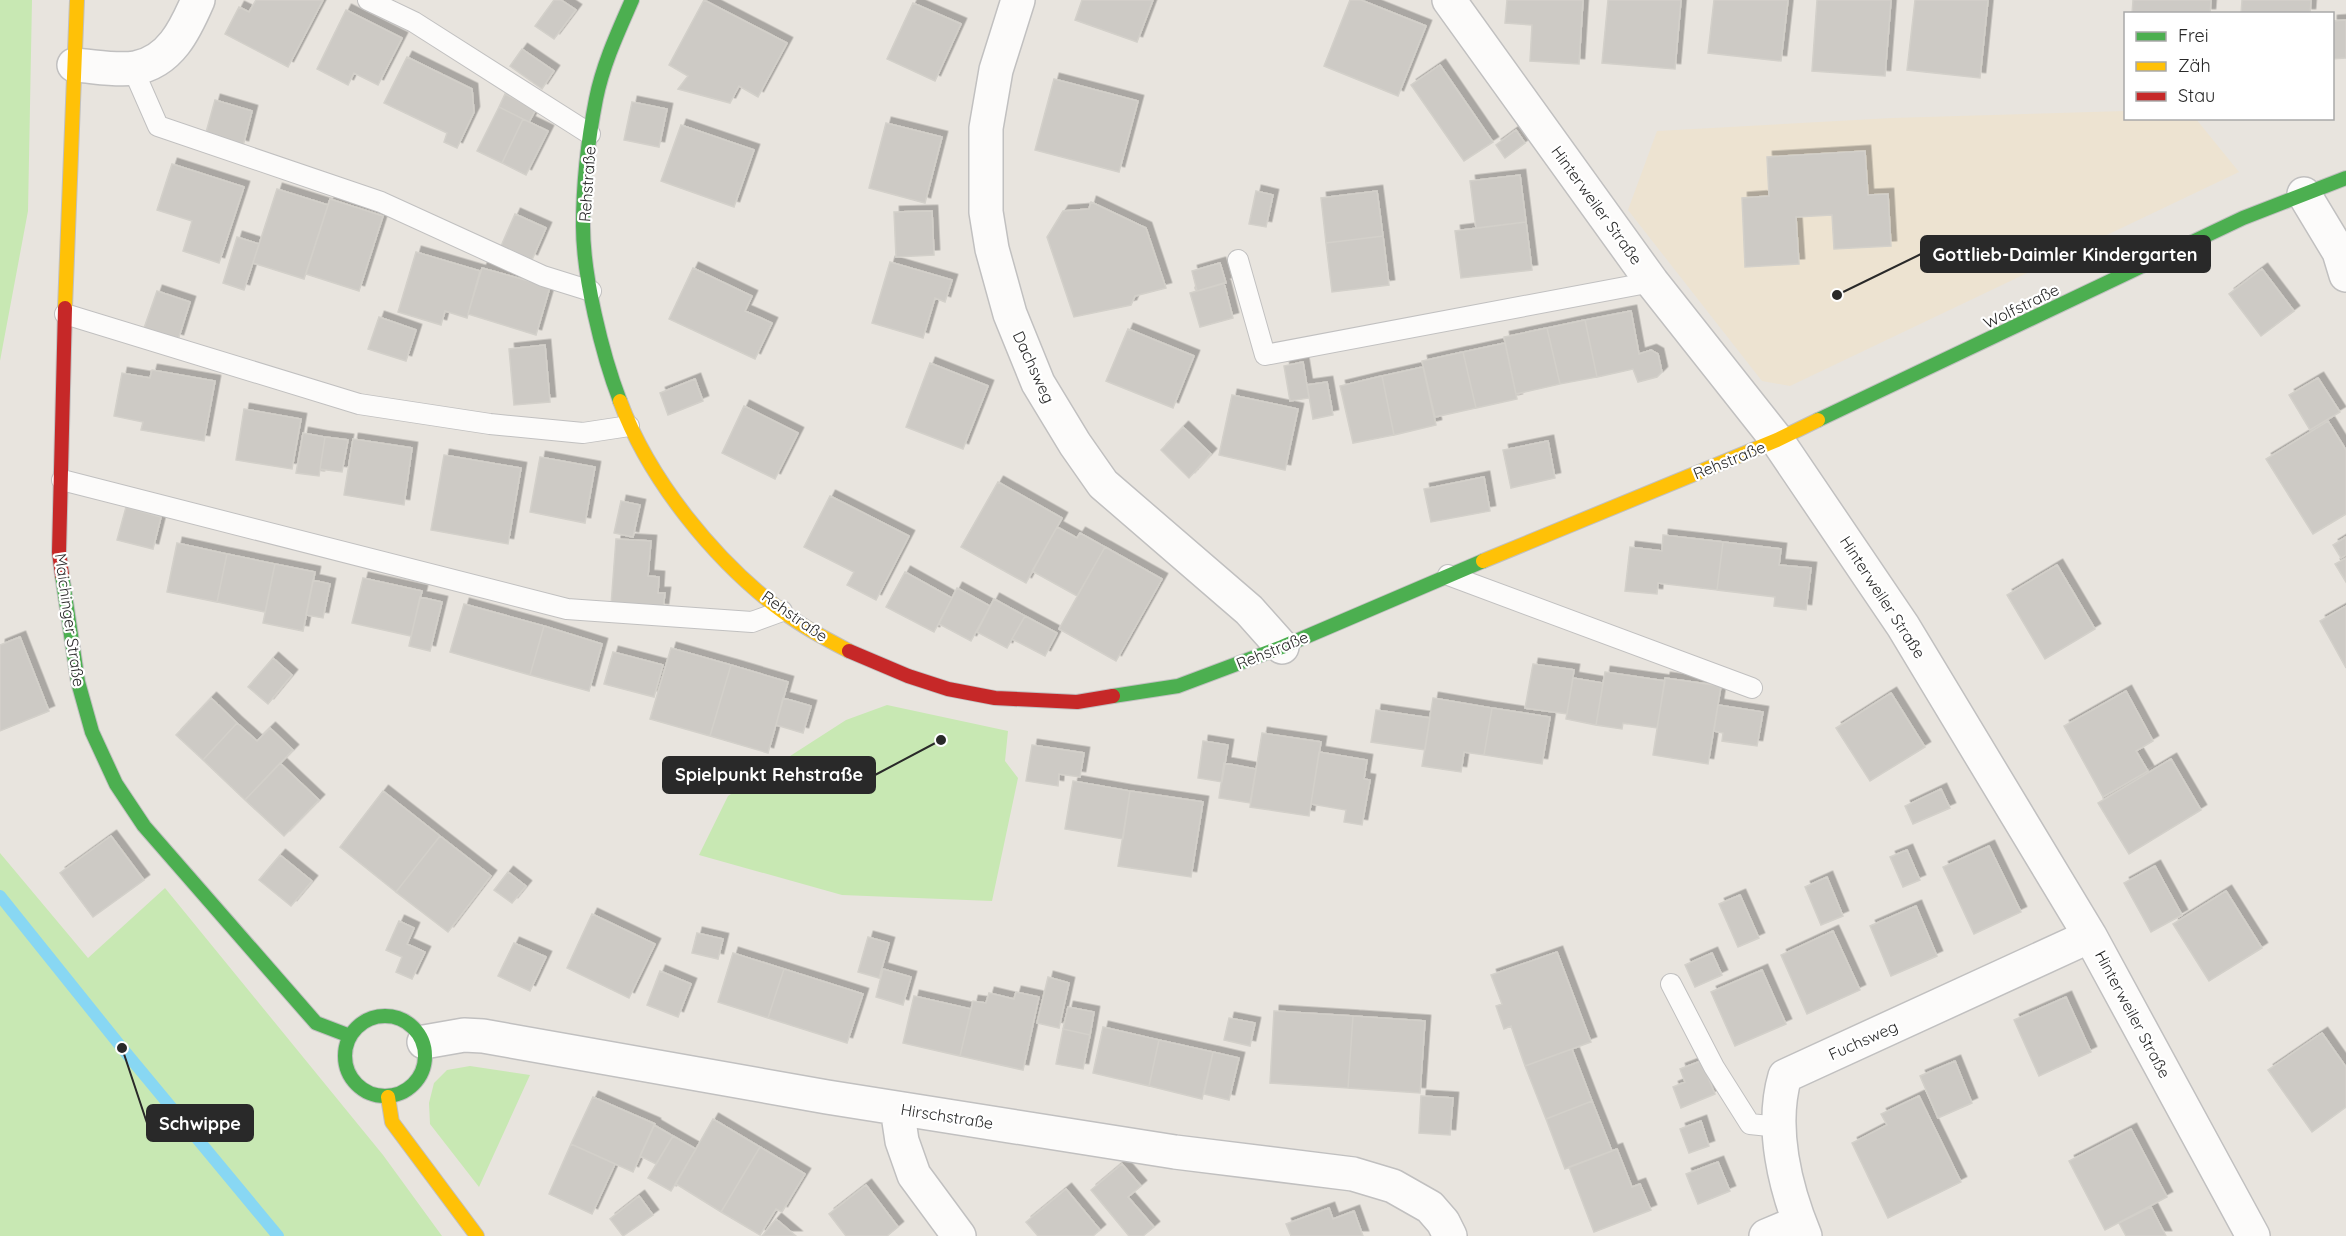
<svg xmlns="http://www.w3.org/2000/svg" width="2346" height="1236" viewBox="0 0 2346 1236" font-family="Quicksand,sans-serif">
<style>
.education{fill:#ede3d1}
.green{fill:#c8e8b3}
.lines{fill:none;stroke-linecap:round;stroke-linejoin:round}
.stream{stroke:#88d7f3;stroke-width:12}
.building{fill:#cdcac5;stroke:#d3d0ca;stroke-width:1.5;filter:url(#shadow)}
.lane-casing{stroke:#c1c0c0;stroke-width:22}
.street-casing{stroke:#c1c0c0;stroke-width:36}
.fast-casing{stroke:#c1c0c0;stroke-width:16}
.slow-casing{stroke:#c1c0c0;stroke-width:16}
.jam-casing{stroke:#c1c0c0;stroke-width:16}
.lane{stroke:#fcfbfa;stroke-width:20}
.street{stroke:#fcfbfa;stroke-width:33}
.fast{stroke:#4caf50;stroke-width:14}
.slow{stroke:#ffc107;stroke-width:14}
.jam{stroke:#c62828;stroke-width:14}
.labels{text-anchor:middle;stroke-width:4.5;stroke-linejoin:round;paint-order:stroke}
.street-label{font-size:16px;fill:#292929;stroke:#fff}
.leader{fill:none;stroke:#292929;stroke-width:2}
.callout-dot{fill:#292929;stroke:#fff;stroke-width:2}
.callout{fill:#292929;stroke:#292929;stroke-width:2}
.callout-label{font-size:18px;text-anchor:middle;font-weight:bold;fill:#fff}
</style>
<defs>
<filter id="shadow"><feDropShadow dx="5.5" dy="-5.5" stdDeviation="0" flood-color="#0004"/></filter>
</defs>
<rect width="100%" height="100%" fill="#e8e4de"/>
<path class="education" d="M2125,111L2126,118L2196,119L2239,172L1790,386L1762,381L1628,210L1657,131L1892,118Z"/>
<path class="green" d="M0,0H32L28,211L0,361Z
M887,705L1008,731L1005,761L1018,778L992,901L842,895L699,855L728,796L846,720Z
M0,853L88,958L165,888L383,1155L442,1236H0Z
M470,1066L530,1075L479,1187L430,1124L429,1103L434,1083L447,1070Z"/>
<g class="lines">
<path class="stream" d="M0,896L122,1048L278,1236"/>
</g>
<path class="building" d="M256,0H323L288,67L225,34L239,7L249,12Z
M554,0H561L576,10L554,39L535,26Z
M704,0L787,43L758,97L739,86L730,103L678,89L688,76L669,65Z
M1082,0H1153L1137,42L1075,20Z
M1350,0H1361L1426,26L1398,96L1324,66Z
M1507,0H1583L1579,64L1530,61L1532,25L1505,23Z
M1608,0H1681L1675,69L1602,63Z
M1714,0H1788L1781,61L1708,53Z
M1817,0H1891L1885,76L1812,71Z
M1915,0H1988L1980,78L1907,70Z
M2133,0H2211L2210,14H2132Z
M2242,0H2311L2310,14H2241Z
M913,3L961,24L935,81L887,59Z
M346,10L402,38L378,85L354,73L348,85L317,69Z
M2346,20V58L2332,59V21Z
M522,49L554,71L542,89L510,66Z
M407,57L472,89L474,112L457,148L444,142L447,133L384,103Z
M1440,65L1493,142L1464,161L1411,85Z
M1054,79L1138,101L1119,172L1035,150Z
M505,94L536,109L529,122L499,107Z
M215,100L252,111L243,146L205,136Z
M632,102L667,109L659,147L624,140Z
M499,107L523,119L502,163L477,151Z
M523,119L548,131L526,175L502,163Z
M886,123L942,137L925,203L869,188Z
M681,125L754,150L734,207L661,181Z
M1516,130L1525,143L1505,158L1496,145Z
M1865,151L1868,195L1888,194L1891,246L1834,249L1832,215L1796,217L1799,264L1745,267L1742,198L1769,196L1767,157Z
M172,164L244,187L219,263L183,251L192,221L157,210Z
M1520,175L1526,222L1476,228L1470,181Z
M277,189L328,205L304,279L253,263Z
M1256,191L1273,195L1266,227L1249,224Z
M1377,191L1383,236L1326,243L1321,198Z
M330,199L383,216L359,291L306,274Z
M1091,202L1146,228L1166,288L1135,296L1131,305L1074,317L1047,237L1063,211L1089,209Z
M932,211L934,255L896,257L894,212Z
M515,214L546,228L532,260L501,246Z
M1526,222L1532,270L1461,278L1455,231Z
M1383,236L1389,285L1332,292L1326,243Z
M237,237L259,244L244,290L223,283Z
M416,252L480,271L467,318L445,311L441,325L398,312Z
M890,262L952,280L945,302L935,298L923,338L872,323Z
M1220,263L1226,283L1197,291L1192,271Z
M482,268L550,287L536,335L468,314Z
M693,268L752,296L745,311L772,323L755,359L669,319Z
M2262,269L2294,311L2261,336L2229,294Z
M1224,283L1233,318L1200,327L1190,293Z
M157,291L190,302L178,340L144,328Z
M1631,311L1639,354L1651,350L1658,354L1662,372L1657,377L1638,382L1633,369L1597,377L1585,320Z
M379,317L416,330L406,361L368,349Z
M1585,320L1597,377L1560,384L1547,328Z
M1547,328L1560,384L1516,394L1504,337Z
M1128,329L1194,356L1173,408L1106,381Z
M1505,343L1517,399L1476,408L1463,352Z
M545,345L550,402L514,405L509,349Z
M1463,352L1476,408L1435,417L1422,361Z
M1303,362L1309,398L1290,401L1284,366Z
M930,363L988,386L963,449L906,427Z
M1423,367L1436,425L1394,435L1382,376Z
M152,370L215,381L204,441L141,430L143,422L114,416L122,373L150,378Z
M1382,376L1394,435L1353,443L1340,386Z
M2318,378L2340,412L2310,430L2289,395Z
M695,379L703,401L668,415L660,393Z
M1327,382L1333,415L1313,419L1307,385Z
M1232,395L1298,409L1285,470L1219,455Z
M744,406L798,433L775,479L722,453Z
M244,409L301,419L292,469L236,460Z
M2328,421L2346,450V514L2313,534L2266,459Z
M1183,427L1211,454L1189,478L1161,450Z
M303,433L325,437L319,476L296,473Z
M325,437L348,440L342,472L320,469Z
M353,439L412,448L404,505L344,495Z
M1548,441L1555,478L1511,488L1503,450Z
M444,455L521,468L508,544L431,530Z
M540,457L595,467L585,523L530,512Z
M1484,477L1490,511L1431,522L1424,489Z
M998,482L1062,518L1026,583L961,547Z
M830,496L909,536L876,600L847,585L854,572L804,547Z
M621,501L640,505L633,537L614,533Z
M126,507L161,517L153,549L117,540Z
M1057,527L1077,538L1080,533L1105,547L1077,596L1032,571Z
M1663,535L1723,542L1717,590L1658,583L1657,594L1625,591L1630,547L1662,551Z
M2346,537V555L2341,558L2333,545Z
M616,539L651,541L648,576L659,577L658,593H665L663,609L611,605Z
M1723,542L1781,549L1779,565L1811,568L1806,610L1774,606L1775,597L1717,590Z
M177,543L227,554L217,602L167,592Z
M1105,547L1162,579L1116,661L1059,629Z
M227,554L275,564L265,612L217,602Z
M2346,558V582L2335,564Z
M275,564L315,572L303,631L263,623Z
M2057,565L2095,629L2045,659L2007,595Z
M905,572L952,598L934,632L886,607Z
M363,578L422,591L411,636L352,623Z
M313,580L330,584L323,618L306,615Z
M957,588L990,606L971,641L939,624Z
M420,597L442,602L430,651L409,646Z
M994,599L1025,616L1007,648L977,632Z
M464,604L544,626L530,675L450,652Z
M2346,606V668L2320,621Z
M1025,616L1057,633L1045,656L1012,639Z
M544,626L602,644L589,691L530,675Z
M20,637L49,711L0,731V645Z
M671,648L731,665L710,736L650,719Z
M613,652L663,665L654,697L604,684Z
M273,658L292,675L268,704L248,687Z
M1533,664L1574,670L1567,714L1525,708Z
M731,665L788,682L768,753L710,736Z
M1605,672L1665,681L1657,728L1623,723L1622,729L1596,725Z
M1573,678L1603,683L1596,725L1566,719Z
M1665,678L1721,686L1708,764L1653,755Z
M2126,691L2153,741L2136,751L2148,771L2103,797L2064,726Z
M1891,693L1925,747L1870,781L1836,728Z
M211,698L237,723L203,760L176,735Z
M783,698L811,706L803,733L776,725Z
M1433,698L1492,708L1484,755L1464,752L1461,772L1422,766Z
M1718,705L1763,712L1757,746L1722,741L1723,733L1714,731Z
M1492,708L1550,717L1542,764L1484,755Z
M1376,710L1430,718L1425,750L1371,742Z
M237,723L257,741L270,728L293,750L245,800L203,760Z
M1262,733L1321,742L1309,816L1250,807Z
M1203,741L1228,745L1222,782L1198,778Z
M1032,745L1084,753L1080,777L1059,774L1058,786L1026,781Z
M1319,752L1367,760L1364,779L1370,780L1362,825L1344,822L1346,810L1311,804Z
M2171,759L2201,810L2129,854L2098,803Z
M280,763L319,800L284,836L245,800Z
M1224,763L1256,769L1250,803L1219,798Z
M1073,781L1130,791L1123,839L1065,829Z
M1941,789L1950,808L1913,824L1905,806Z
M383,791L440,836L396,892L340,847Z
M1130,791L1203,802L1191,877L1118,866Z
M111,836L144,880L93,917L60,873Z
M440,836L491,876L448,932L396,892Z
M1989,846L2021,912L1974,934L1943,867Z
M1907,850L1920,880L1903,887L1890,857Z
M280,855L312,881L291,906L259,880Z
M2155,866L2182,915L2151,932L2124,883Z
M508,872L526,886L512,903L494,890Z
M1827,877L1843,916L1821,925L1805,887Z
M2226,891L2262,948L2209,981L2173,924Z
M1740,895L1759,938L1738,947L1719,904Z
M1916,906L1937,956L1891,976L1870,926Z
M592,914L655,944L629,998L567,968Z
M399,921L414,928L407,944L425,952L412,979L396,972L402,957L386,950Z
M1833,931L1860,990L1807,1014L1781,955Z
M697,933L723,939L718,959L692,953Z
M868,937L889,943L879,978L858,972Z
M514,943L546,957L530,991L498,976Z
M1557,952L1591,1042L1525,1066L1511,1026L1504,1029L1496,1006L1502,1004L1491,975Z
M733,953L784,969L768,1018L718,1002Z
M1712,953L1722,975L1695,987L1685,965Z
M784,969L863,994L847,1043L768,1018Z
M883,969L911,977L903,1005L876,997Z
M1762,970L1786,1024L1735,1046L1711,992Z
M660,971L691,984L678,1017L647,1005Z
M1048,977L1069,983L1059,1028L1037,1023Z
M1016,992L1039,997L1023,1070L960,1056L973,1001L986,1003L989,993L1014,999Z
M914,996L971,1009L960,1056L903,1043Z
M2066,997L2091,1052L2039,1076L2014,1020Z
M1068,1007L1094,1012L1090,1035L1063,1029Z
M1274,1011L1353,1016L1348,1088L1270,1083Z
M1353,1016L1425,1021L1420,1093L1348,1088Z
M1229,1018L1255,1023L1250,1046L1224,1040Z
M1103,1027L1159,1040L1149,1086L1093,1073Z
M1063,1029L1090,1035L1083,1069L1056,1064Z
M2322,1033L2346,1067V1107L2312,1132L2268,1070Z
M1159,1040L1213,1052L1202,1099L1149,1086Z
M1572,1049L1592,1101L1546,1119L1525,1066Z
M1213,1052L1239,1058L1229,1100L1204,1094Z
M1701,1061L1715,1094L1681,1108L1673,1087L1685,1082L1680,1069Z
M1955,1061L1972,1103L1938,1118L1920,1076Z
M1421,1096L1453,1098L1450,1135L1419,1133Z
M1919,1096L1961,1182L1888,1218L1852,1143L1887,1125L1881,1114Z
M593,1097L655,1124L633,1172L571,1144Z
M1592,1101L1612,1151L1565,1169L1546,1119Z
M713,1119L760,1147L721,1212L676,1184Z
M1701,1121L1709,1146L1689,1153L1680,1129Z
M654,1125L673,1136L656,1164L640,1156Z
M2131,1129L2167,1197L2105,1230L2069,1161Z
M673,1136L696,1149L671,1191L648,1178Z
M571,1144L615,1164L592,1214L549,1194Z
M760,1147L805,1174L782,1212L776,1209L760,1235L721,1212Z
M1617,1149L1632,1187L1640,1184L1651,1210L1594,1232L1569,1167Z
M1718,1162L1730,1191L1698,1204L1686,1174Z
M1122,1164L1141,1186L1128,1197L1154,1227L1143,1236H1129L1091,1190Z
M866,1185L898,1227L887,1236H846L829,1214Z
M1066,1189L1100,1230L1093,1236H1038L1026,1222Z
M639,1196L653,1215L623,1236L610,1219Z
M2151,1207L2166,1236H2126L2119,1223Z
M1329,1208L1333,1219L1354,1211L1363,1236H1291L1286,1224Z
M776,1219L796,1236H762Z"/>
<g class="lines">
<g class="lane-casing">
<path id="lane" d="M368,0L414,22L590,134
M133,69L158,126L381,202L543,276L591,291
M1238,260L1265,355L1652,282
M65,314L359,404L490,424L583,433L629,426
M62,480L567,609L752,622L782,611
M1448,575L1752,688
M1671,984L1714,1067L1750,1124L1779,1127"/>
</g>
<g class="street-casing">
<path id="street" d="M1018,0L996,70L986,128V212L992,249L1010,314L1038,383L1075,444L1103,484L1249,610L1282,647
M1449,0L1652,282L1777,440L1903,626L2090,936L2253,1236
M74,65C93,66 116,71 135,68C170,62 185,30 198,0
M2304,194L2339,252L2346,275
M424,1042L464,1035L483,1036L827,1097L1175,1152L1353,1174L1393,1186L1430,1207L1443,1222L1450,1236
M897,1108L902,1141L914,1175L959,1236
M1766,1236L1799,1222
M1805,1236C1785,1188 1770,1127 1785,1076L2090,936"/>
</g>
<g class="fast-casing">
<path id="fast" d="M620,401C602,354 583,276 583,226C583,184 588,140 596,99C603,64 618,32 632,0
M1818,420L2243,218L2346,178
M62,575L78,682L92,732L116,784L144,826L316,1023L350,1036
M1113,696L1178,686L1282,647L1483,561
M345 1056a40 40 0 1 1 80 0a40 40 0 1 1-80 0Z"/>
</g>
<g class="slow-casing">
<path id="slow" d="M65,308L77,0
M620,401C649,480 715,561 782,611C803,627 826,639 849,651
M1483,561L1777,440L1818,420
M388,1097L392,1122L477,1236"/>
</g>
<g class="jam-casing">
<path id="jam" d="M62,575L59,552L65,308
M849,651L908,676L948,689L995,698L1077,702L1113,696"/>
</g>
<use href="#lane" class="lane"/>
<use href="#street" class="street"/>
<use href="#fast" class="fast"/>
<use href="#slow" class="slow"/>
<use href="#jam" class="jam"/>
</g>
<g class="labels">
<g class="street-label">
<text transform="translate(587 184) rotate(-86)" y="6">Rehstraße</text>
<text transform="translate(1597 205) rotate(54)" y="6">Hinterweiler Straße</text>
<text transform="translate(2021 306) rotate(-26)" y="6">Wolfstraße</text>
<text transform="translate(1034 367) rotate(65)" y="6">Dachsweg</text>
<text transform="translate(1729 460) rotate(-22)" y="6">Rehstraße</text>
<text transform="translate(1883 597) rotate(57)" y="6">Hinterweiler Straße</text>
<text transform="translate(795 616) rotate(35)" y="6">Rehstraße</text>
<text transform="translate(70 620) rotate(82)" y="6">Maichinger Straße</text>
<text transform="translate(1272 650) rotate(-22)" y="6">Rehstraße</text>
<text transform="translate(2133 1014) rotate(62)" y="6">Hinterweiler Straße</text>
<text transform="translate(1863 1040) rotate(-24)" y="6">Fuchsweg</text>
<text transform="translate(947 1116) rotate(9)" y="6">Hirschstraße</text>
</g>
</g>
<path class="leader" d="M1837 295L1921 254M941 740L875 775M122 1048L147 1123"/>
<g class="callout-dot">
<circle cx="1837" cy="295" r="6"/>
<circle cx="941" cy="740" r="6"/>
<circle cx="122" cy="1048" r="6"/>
</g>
<g class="callout">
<rect x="1921" y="236" width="289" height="36" rx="6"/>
<rect x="663" y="757" width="212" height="36" rx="6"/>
<rect x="147" y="1105" width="106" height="36" rx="6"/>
</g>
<g class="callout-label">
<text x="2065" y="261">Gottlieb-Daimler Kindergarten</text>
<text x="769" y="781">Spielpunkt Rehstraße</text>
<text x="200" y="1130">Schwippe</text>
</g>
<rect x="2124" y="12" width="210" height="108" fill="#ffffff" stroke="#a9a9a9" stroke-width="1.5"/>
<rect x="2136" y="32" width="30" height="9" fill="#4caf50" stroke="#a9a9a9" stroke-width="1.5"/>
<text x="2178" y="42" font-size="18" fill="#292929">Frei</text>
<rect x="2136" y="62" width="30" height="9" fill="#ffc107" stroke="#a9a9a9" stroke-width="1.5"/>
<text x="2178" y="72" font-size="18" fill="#292929">Zäh</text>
<rect x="2136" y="92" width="30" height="9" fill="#c62828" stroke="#a9a9a9" stroke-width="1.5"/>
<text x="2178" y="102" font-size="18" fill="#292929">Stau</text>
</svg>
